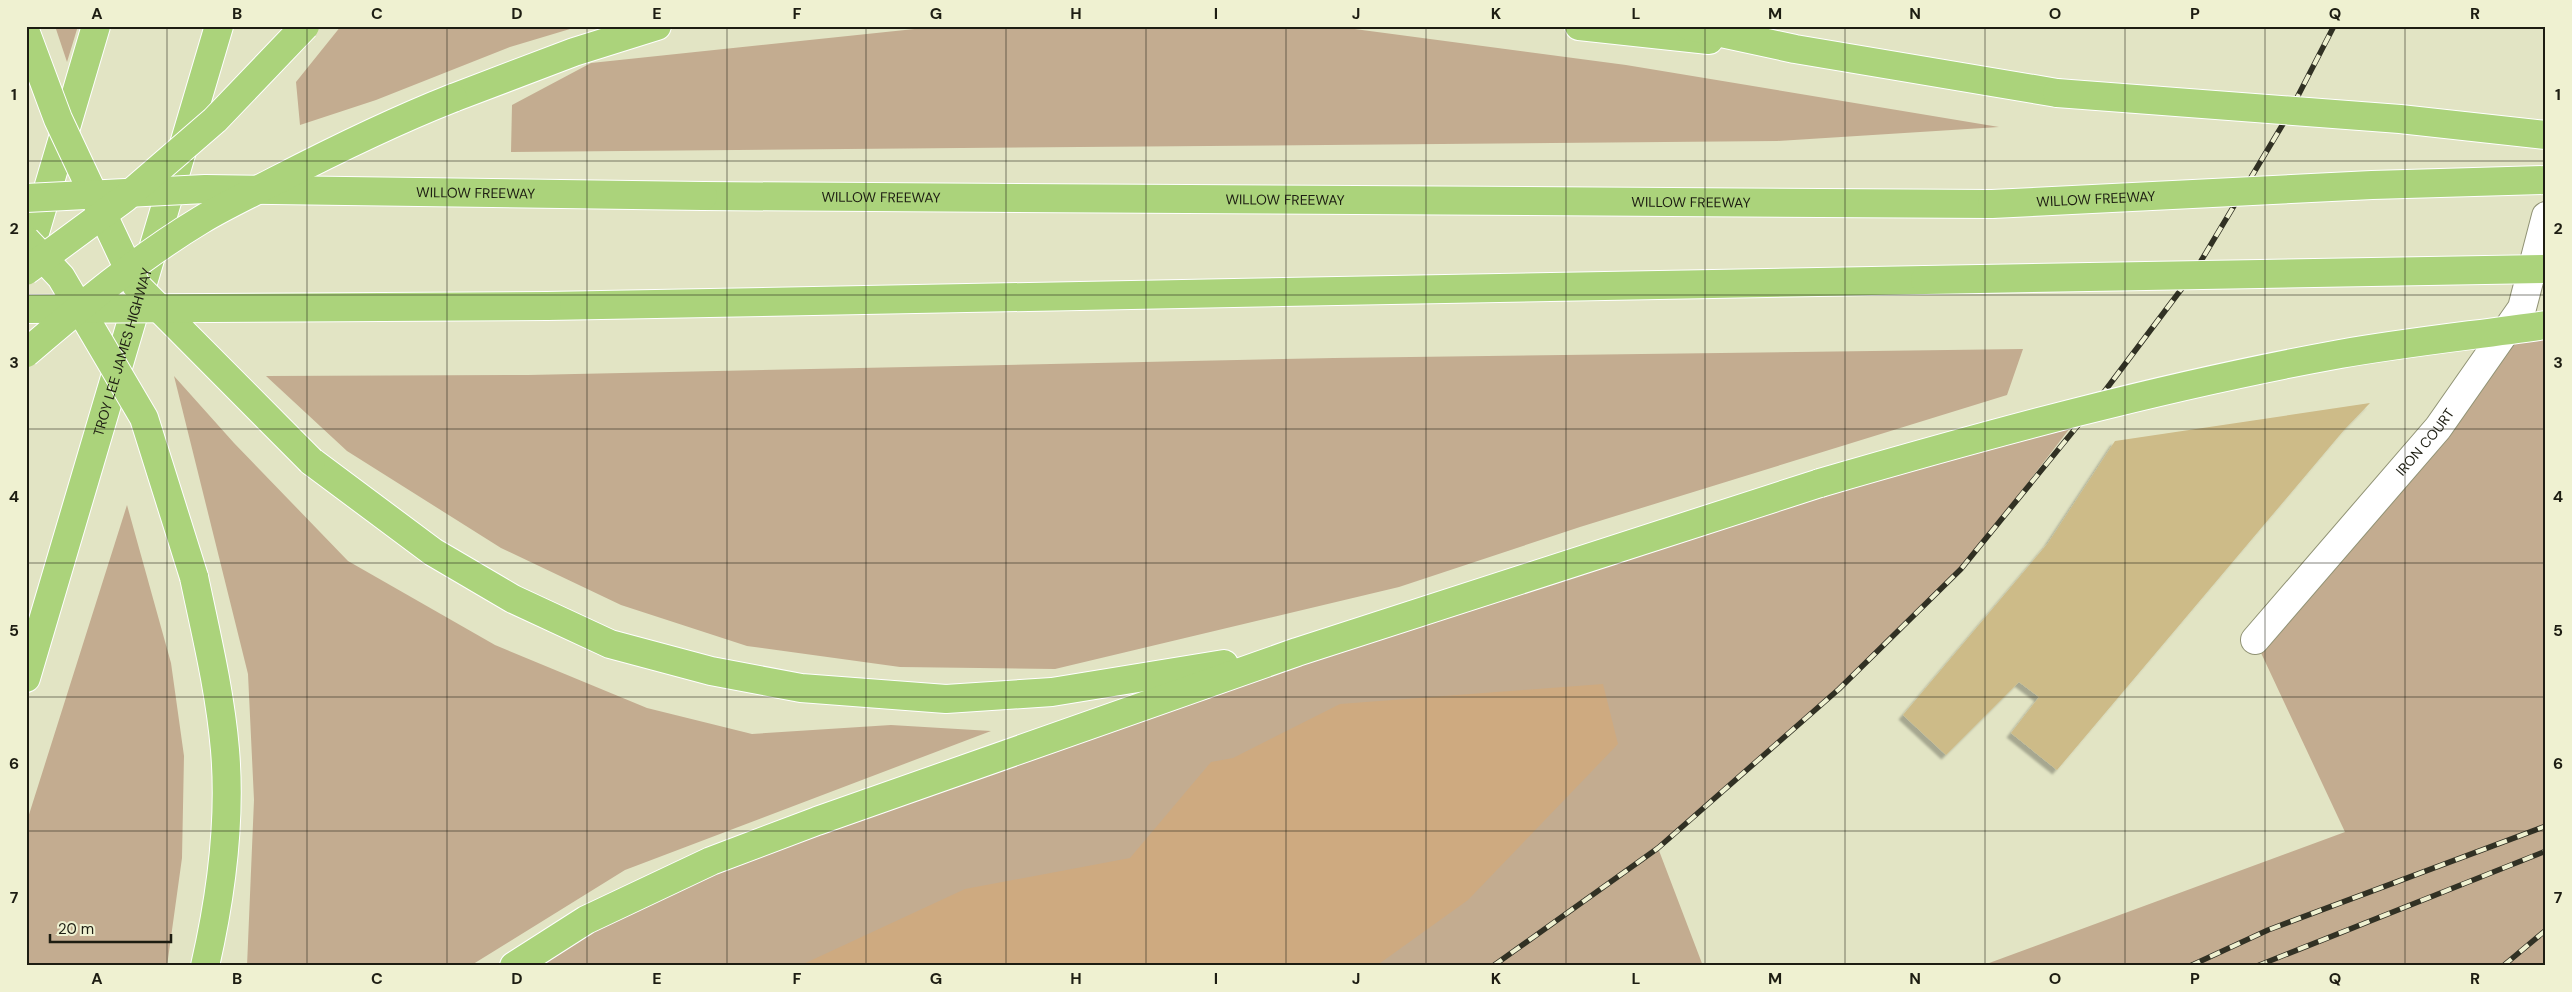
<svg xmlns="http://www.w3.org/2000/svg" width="2572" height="992" viewBox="0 0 2572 992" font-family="'DM Sans',sans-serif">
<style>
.green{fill:#c3ac90}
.forest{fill:#ceaa80}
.building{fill:#cdbb88;filter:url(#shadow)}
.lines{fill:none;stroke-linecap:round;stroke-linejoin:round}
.minor-casing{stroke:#909274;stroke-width:30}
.highway-casing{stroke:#fff;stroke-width:30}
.minor{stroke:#fff;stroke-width:28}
.highway{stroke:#abd37b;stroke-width:28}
.rail-casing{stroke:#313124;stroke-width:5.5}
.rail{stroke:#eff1d1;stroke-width:4;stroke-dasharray:11;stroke-linecap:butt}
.highway-bridge-casing{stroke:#fff;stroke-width:30;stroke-linecap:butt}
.highway-bridge{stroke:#abd37b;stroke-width:28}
.grid{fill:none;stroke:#1d1d12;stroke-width:1;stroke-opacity:0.55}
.labels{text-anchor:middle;stroke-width:4;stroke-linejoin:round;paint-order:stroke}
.street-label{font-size:14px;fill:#1d1d12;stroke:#eff1d1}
.neatline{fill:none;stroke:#1d1d12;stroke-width:2}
.grid-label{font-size:16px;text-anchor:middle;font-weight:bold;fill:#1d1d12}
</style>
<defs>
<filter id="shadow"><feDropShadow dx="-4.5" dy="4.5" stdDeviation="1" flood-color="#0004"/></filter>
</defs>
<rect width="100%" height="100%" fill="#e2e4c4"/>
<path class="green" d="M55,26H78L67,62Z
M341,26H580L510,47L376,100L300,125L296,82Z
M943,26H1332L1626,65L1999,127L1777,141L511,152L512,105L591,63Z
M2546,335V966H1981L2345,832L2255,640L2497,343Z
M2023,349L2007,395L1580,527L1399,587L1055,669L900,667L747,646L621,605L501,548L347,451L266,376L528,375L1334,358Z
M174,376L234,443L348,561L495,645L647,708L752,734L891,725L991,731L625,870L470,966H247L254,800L248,674Z
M2084,410L1961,569L1839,689L1658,848L1703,966H514L817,821Z
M127,505L171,663L184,756L182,858L167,966H26V824Z"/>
<path class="forest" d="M1603,684L1618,744L1468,900L1376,966H799L965,889L1130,858L1211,762L1233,758L1340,704Z"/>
<path class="building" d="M2370,403L2344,430L2057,770L2011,733L2039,697L2019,682L1946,755L1903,715L2048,543L2115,441Z"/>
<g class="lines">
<g class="minor-casing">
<g id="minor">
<path id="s1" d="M2255,640L2438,428L2522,308L2546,216"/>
</g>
</g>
<g class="highway-casing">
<g id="highway">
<path d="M1579,26L1709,40"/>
<path d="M1689,26L1795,49L2057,93"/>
<path d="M453,98L574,52L657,26"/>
<path id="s2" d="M703,196L1992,204"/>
<path d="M26,263L96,26"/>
<path d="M547,306L1925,280"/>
<path d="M311,461L433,552L513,599L610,644L711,671L801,688L946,699L1052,692L1224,664"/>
<path d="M194,577C206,634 220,691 225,750C231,821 221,896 205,966"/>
<path id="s3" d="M26,678L219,26"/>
<path d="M514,966L586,920L711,861L817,821L1297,652L1820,483"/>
</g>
</g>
<use href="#minor" class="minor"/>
<use href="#highway" class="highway"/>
<g class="rail-casing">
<path id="rail" d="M1493,966L1658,848L1839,689L1961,569L2092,408L2195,271L2286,119L2334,26
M2190,966L2268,930L2546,826
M2257,966L2546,851
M2503,966L2546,930"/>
</g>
<use href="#rail" class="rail"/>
<g class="highway-bridge-casing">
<g id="highway-bridge">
<path d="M26,33L58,119L136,285L311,461"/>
<path d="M2057,93L2400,119L2546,135"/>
<path id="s4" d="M26,198L205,189L703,196"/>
<path id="s5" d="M1992,204L2372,185L2546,180"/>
<path d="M26,240L61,277L144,418L194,577"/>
<path d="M26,271L125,198L215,120L305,26"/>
<path d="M1925,280L2546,269"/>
<path d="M26,309L547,306"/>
<path d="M26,353C81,306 138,258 201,220C224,206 250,194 275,181C333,151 392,122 453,98"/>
<path d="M1820,483C1992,433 2164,386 2340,354C2408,342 2477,335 2546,325"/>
</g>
</g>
<use href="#highway-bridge" class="highway-bridge"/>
</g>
<path class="grid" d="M167,26V966M307,26V966M447,26V966M587,26V966M727,26V966M866,26V966M1006,26V966M1146,26V966M1286,26V966M1426,26V966M1566,26V966M1705,26V966M1845,26V966M1985,26V966M2125,26V966M2265,26V966M2405,26V966M26,161H2546M26,295H2546M26,429H2546M26,563H2546M26,697H2546M26,831H2546"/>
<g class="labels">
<g class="street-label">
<text dy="5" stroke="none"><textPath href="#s4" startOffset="450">WILLOW FREEWAY</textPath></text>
<text dy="5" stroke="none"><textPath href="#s2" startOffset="178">WILLOW FREEWAY</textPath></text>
<text dy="5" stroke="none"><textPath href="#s5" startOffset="104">WILLOW FREEWAY</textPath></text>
<text dy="5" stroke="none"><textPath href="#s2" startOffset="582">WILLOW FREEWAY</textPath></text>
<text dy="5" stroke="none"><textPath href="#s2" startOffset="988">WILLOW FREEWAY</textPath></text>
<text dy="5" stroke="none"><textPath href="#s3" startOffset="340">TROY LEE JAMES HIGHWAY</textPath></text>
<text dy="5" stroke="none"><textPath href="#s1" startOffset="261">IRON COURT</textPath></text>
</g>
</g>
<rect width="2572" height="992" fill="none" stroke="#eff1d1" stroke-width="55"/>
<path d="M50 934v8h121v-8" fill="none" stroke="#1d1d12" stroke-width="2.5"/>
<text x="58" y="934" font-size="15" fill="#1d1d12" stroke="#eff1d1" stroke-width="4" paint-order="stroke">20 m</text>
<rect x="28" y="28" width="2516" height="936" class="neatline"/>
<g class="grid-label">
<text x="97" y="19">A</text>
<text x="237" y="19">B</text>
<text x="377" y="19">C</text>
<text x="517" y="19">D</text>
<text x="657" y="19">E</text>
<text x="797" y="19">F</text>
<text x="936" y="19">G</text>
<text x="1076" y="19">H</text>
<text x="1216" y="19">I</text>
<text x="1356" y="19">J</text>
<text x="1496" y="19">K</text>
<text x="1636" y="19">L</text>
<text x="1775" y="19">M</text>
<text x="1915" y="19">N</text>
<text x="2055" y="19">O</text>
<text x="2195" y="19">P</text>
<text x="2335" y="19">Q</text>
<text x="2475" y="19">R</text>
<text x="14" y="100">1</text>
<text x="2558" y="100">1</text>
<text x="14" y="234">2</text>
<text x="2558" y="234">2</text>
<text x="14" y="368">3</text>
<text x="2558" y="368">3</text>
<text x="14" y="502">4</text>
<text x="2558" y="502">4</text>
<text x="14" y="636">5</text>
<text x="2558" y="636">5</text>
<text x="14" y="769">6</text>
<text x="2558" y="769">6</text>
<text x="14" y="903">7</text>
<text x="2558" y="903">7</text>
<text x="97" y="984">A</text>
<text x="237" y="984">B</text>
<text x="377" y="984">C</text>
<text x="517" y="984">D</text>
<text x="657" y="984">E</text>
<text x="797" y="984">F</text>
<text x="936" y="984">G</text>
<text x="1076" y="984">H</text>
<text x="1216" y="984">I</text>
<text x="1356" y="984">J</text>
<text x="1496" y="984">K</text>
<text x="1636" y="984">L</text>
<text x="1775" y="984">M</text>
<text x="1915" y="984">N</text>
<text x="2055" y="984">O</text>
<text x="2195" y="984">P</text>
<text x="2335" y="984">Q</text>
<text x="2475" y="984">R</text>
</g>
</svg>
